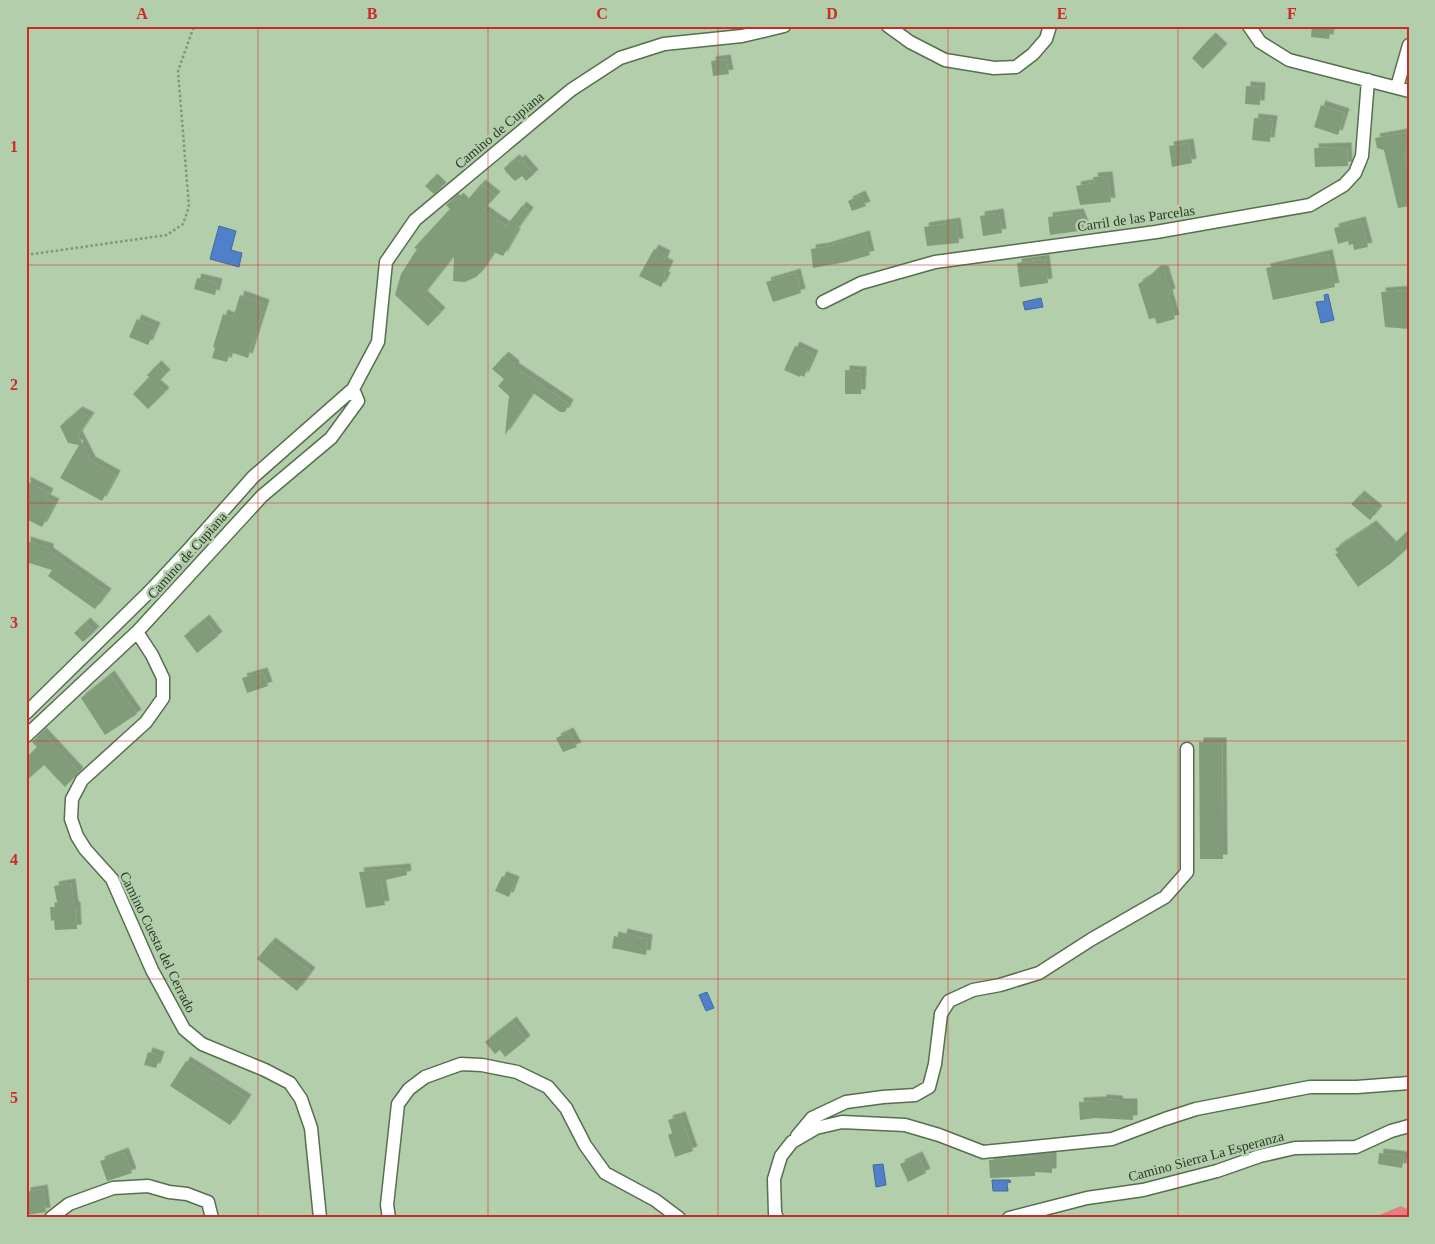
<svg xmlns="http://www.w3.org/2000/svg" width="1435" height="1244" viewBox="0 0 1435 1244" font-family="'Times New Roman',serif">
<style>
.green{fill:#df7f83}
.water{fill:#5080ca;stroke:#456a9a}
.building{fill:#819c79;filter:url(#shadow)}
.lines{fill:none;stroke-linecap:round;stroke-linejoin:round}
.minor-casing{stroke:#566f4f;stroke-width:15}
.path{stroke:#80967a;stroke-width:2.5;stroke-dasharray:2.5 2.5;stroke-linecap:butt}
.minor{stroke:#fff;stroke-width:12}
.grid{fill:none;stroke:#ce2928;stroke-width:1;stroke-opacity:0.55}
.labels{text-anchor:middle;stroke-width:5;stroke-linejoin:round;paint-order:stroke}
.street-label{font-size:14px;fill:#2c3729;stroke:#b2ceaa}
.neatline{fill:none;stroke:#ce2928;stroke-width:2}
.grid-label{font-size:16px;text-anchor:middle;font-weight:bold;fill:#ce2928}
</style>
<defs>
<filter id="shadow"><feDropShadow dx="4.5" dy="-4.5" stdDeviation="0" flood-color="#0004"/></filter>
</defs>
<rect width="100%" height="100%" fill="#b2ceaa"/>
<path class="green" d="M1401,1206L1409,1210V1218H1372Z"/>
<path class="water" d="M219,226L236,231L231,250L242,253L239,267L210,259Z
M1328,294L1334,320L1321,323L1316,302L1325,301L1324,295Z
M1041,298L1043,307L1025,310L1023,302Z
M707,992L714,1008L706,1011L699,995Z
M883,1164L886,1185L876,1187L873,1165Z
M992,1180H1010L1011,1182L1007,1183L1008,1191H993Z"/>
<path class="building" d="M1312,26H1331L1329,39L1311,37Z
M1211,37L1223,48L1203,69L1192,58Z
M726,59L729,74L713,76L711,61Z
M1246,86L1261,87L1260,105L1245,104Z
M1321,105L1345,113L1338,135L1314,127Z
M1254,118L1273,120L1270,142L1252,140Z
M1409,132V150L1404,151L1409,173V206L1398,208L1384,150L1377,148L1375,138Z
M1189,143L1192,163L1172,167L1169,146Z
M1347,147L1348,166L1315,167L1314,148Z
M515,159L518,162L521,159L534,174L526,181L522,176L515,181L506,172L504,168Z
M1108,176L1111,202L1080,205L1076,186L1094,183L1093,177Z
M433,178L442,187L434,194L425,186Z
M481,184L496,196L483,210L506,226L522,206L529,212L515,232L516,233L503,256L494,252L482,271L476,277L465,282L453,281L454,256L423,295L441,312L428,326L395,295L401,274L417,249L414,248L450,209L446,205L454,198L456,200L459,197L465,203Z
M861,195L866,206L852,211L848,201Z
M999,213L1002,233L983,236L980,216Z
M1079,213L1086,230L1050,235L1048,217Z
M1361,221L1368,247L1354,250L1353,244L1349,245L1348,241L1338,244L1334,228Z
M956,222L959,243L927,246L924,227Z
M865,235L870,255L846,262L813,268L811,249L825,247Z
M654,249L666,255L663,262L669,265L664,276L666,277L661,287L639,276Z
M1328,254L1335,287L1273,300L1266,268Z
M1045,259L1048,283L1020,287L1017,263Z
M1156,270H1164L1171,293L1168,294L1175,319L1157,324L1155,318L1149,319L1138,284L1148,278Z
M796,273L801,293L773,302L766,282Z
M197,278L218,283L215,295L194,289Z
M1409,290V329L1385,327L1381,292Z
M240,295L265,304L248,358L230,352L227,362L212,358L215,348L213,347L223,314L233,318Z
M137,319L156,327L148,345L129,337Z
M795,346L814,355L804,377L801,375L800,377L784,370Z
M504,356L515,365L514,367L569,404L565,412H560L533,393L505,435L509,396L498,386L504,379L492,369Z
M157,365L166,374L156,384L165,392L148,409L133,394L149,377L151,379L147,375Z
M845,370L862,371L861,394H845Z
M78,411L90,417L78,435L91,461L116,475L102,501L60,478L79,445L68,443L60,426Z
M26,481L49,493L46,499L55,503L42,527L26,519Z
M1360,495L1378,510L1370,520L1351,504Z
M1372,525L1392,546L1409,530V547L1390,564L1358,587L1335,554L1338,553L1335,549Z
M26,541L49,548V552L107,593L95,609L48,576L52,570L26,562Z
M205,619L218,636L197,653L184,636Z
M86,622L95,631L83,642L74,633Z
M263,672L268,686L247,693L242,678Z
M110,675L137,714L105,735L81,698Z
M42,732L79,772L65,787L44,765L26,781V758L37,747L32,742Z
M569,732L577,747L563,752L556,738Z
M1199,742H1222L1223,859H1200Z
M406,868L407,875L381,881L385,905L366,908L359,872Z
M502,876L515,881L509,897L495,891Z
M71,883L74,906H76L77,929L55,930L54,920L51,921L50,907H58L54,886Z
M623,933L648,939L646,955L612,948L614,936L622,938Z
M271,942L311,972L297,991L257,959Z
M512,1021L526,1040L505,1057L500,1050L495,1054L485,1042Z
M148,1052L160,1056L156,1068L144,1065Z
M186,1061L247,1099L230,1125L170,1086Z
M1102,1099L1118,1100L1119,1103H1133V1120L1095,1118L1080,1120L1079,1102L1102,1101Z
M681,1116L693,1151L675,1157L668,1135L672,1133L668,1120Z
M124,1152L132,1173L107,1181L100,1161Z
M1052,1153V1173L1035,1172V1176L990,1178L989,1160L1040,1156V1154Z
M1379,1153L1404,1156L1402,1168L1378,1164Z
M918,1156L926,1173L908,1182L900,1164Z
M43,1189L46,1212L26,1215V1192Z"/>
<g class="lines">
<g class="minor-casing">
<path id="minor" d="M888,26L910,42L945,60L994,68L1016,67L1033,54L1046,39L1050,26
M1249,26L1260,42L1289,60L1409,91
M1397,87L1409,45
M823,302L861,283L935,262L1156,232L1310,205L1344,185L1355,173L1362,156L1368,80
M137,632L152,655L163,678V698L146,722L82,780L72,799L71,819L77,836L85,849L112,879L152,970L184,1029L202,1044L265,1070L290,1083L301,1099L311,1128L320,1218
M26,713L151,590L191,547L253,477L353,389L378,342L386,262L415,220L571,90L620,58L664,44L742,36L784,26
M26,736L137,632L262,496L331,438L358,401L353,389
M797,1136L812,1118L846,1102L883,1097L915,1095L929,1087L935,1064L941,1014L949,1001L973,990L1000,985L1039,973L1092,939L1165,897L1187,872V749
M51,1218L69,1204L113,1188L148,1186L169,1192L187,1194L208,1202L212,1218
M389,1218L387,1205L398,1104L409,1089L425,1077L461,1064L482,1065L517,1072L548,1087L566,1108L585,1145L605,1173L655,1200L679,1218
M777,1218L775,1213L774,1179L781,1156L792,1142L816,1128L842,1122L905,1125L939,1135L983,1152L1112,1139L1165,1119L1196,1109L1310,1087H1357L1409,1083
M1009,1218L1087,1198L1143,1190L1217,1171L1260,1156L1295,1148L1356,1147L1391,1131L1409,1126"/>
</g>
<path class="path" d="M26,255L167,235L183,224L189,207L178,71L194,26"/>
<use href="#minor" class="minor"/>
</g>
<path class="grid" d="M258,26V1218M488,26V1218M718,26V1218M948,26V1218M1178,26V1218M26,265H1409M26,503H1409M26,741H1409M26,979H1409"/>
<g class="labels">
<g class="street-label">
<text transform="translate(499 130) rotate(-40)" y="5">Camino de Cupiana</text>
<text transform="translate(1136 218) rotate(-8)" y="5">Carril de las Parcelas</text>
<text transform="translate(187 555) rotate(-48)" y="5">Camino de Cupiana</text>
<text transform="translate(158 942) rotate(64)" y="5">Camino Cuesta del Cerrado</text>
<text transform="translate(1206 1156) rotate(-15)" y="5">Camino Sierra La Esperanza</text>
</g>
</g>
<rect width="1435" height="1244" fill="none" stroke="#b2ceaa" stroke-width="55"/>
<rect x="28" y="28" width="1380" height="1188" class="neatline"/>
<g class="grid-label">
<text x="142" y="19">A</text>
<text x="372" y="19">B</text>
<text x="602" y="19">C</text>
<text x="832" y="19">D</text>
<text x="1062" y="19">E</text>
<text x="1292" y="19">F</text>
<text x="14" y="152">1</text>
<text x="14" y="390">2</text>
<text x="14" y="628">3</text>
<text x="14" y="865">4</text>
<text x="14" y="1103">5</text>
</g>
</svg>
